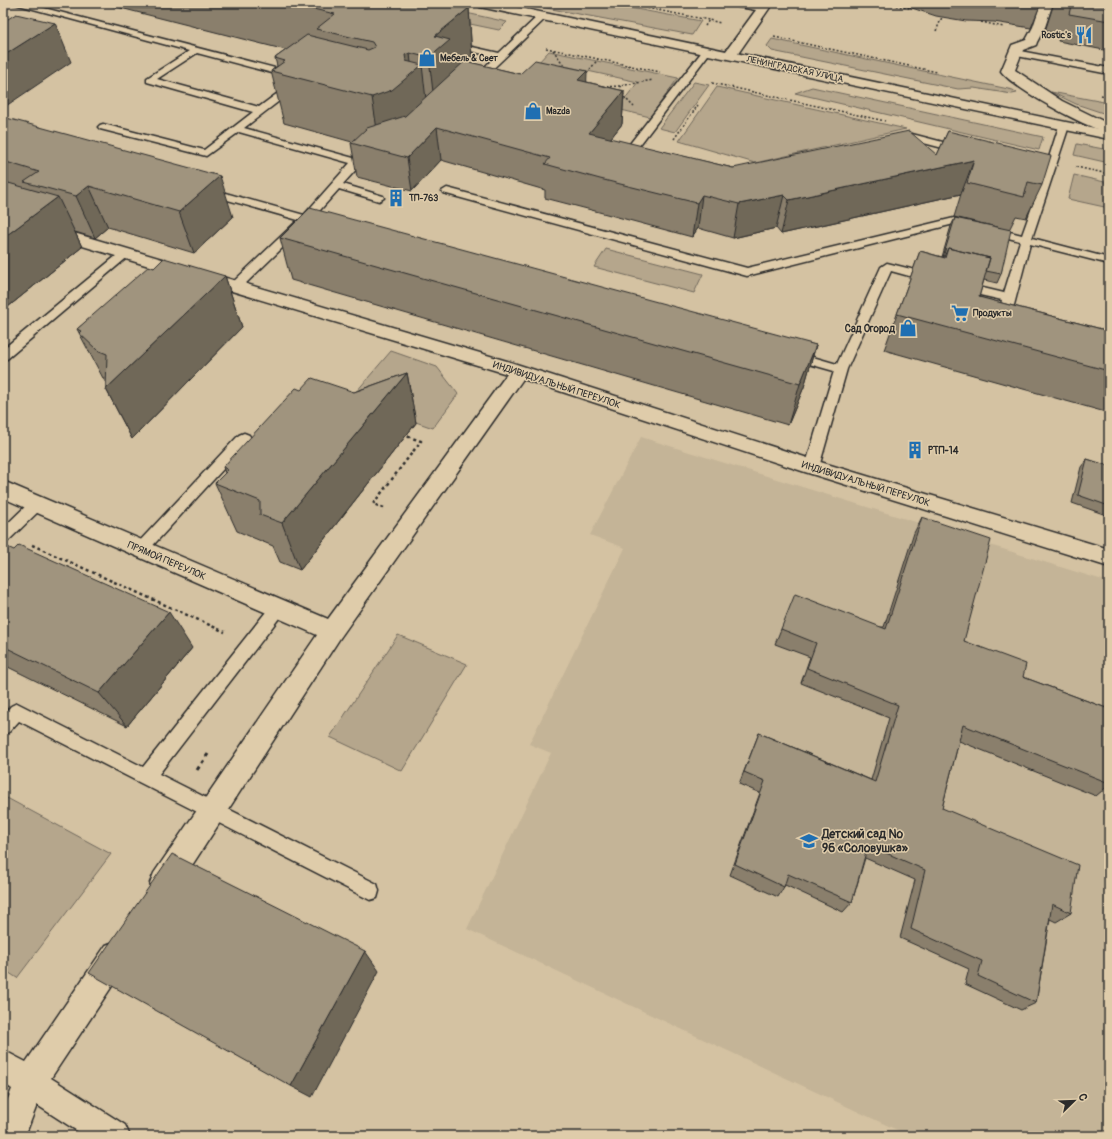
<svg xmlns="http://www.w3.org/2000/svg" width="1112" height="1139" viewBox="0 0 1112 1139" font-family="Pangolin,sans-serif">
<style>
.built{fill:#c4b497}
.green{fill:#b5a68c;stroke:#70685c}
.lines{fill:none;stroke-linecap:round;stroke-linejoin:round}
.lane-casing{stroke:#2b2b2b;stroke-width:3}
.street-casing{stroke:#2b2b2b;stroke-width:3}
.secondary-casing{stroke:#2b2b2b;stroke-width:3}
.path-far2{stroke:#2b2b2b;stroke-width:1.5;stroke-dasharray:2 2;stroke-linecap:butt}
.path-far1{stroke:#2b2b2b;stroke-width:2.5;stroke-dasharray:3 3;stroke-linecap:butt}
.path{stroke:#2b2b2b;stroke-width:3;stroke-dasharray:4 4;stroke-linecap:butt}
.lane{fill:#dfccaa;fill-rule:evenodd}
.street{fill:#dfccaa;fill-rule:evenodd}
.secondary{fill:#dfccaa;fill-rule:evenodd}
.wall{fill:#8a7f6c;stroke:#2b2b2b}
.shaded-wall{fill:#706858;stroke:#2b2b2b}
.building{fill:#a0947e;stroke:#2b2b2b}
.labels{text-anchor:middle;stroke-width:3;stroke-linejoin:round;paint-order:stroke}
.far-poi-label{font-size:9px;font-weight:bold;fill:#2b2b2b;stroke:#dfccaa;text-anchor:start}
.far-street-label{font-size:9px;fill:#2b2b2b;stroke:#dfccaa}
.poi-label{font-size:10px;font-weight:bold;fill:#2b2b2b;stroke:#dfccaa;text-anchor:end}
.street-label{font-size:10px;fill:#2b2b2b;stroke:#dfccaa}
.near-poi-label{font-size:12px;font-weight:bold;fill:#2b2b2b;stroke:#dfccaa;text-anchor:start}
</style>
<rect width="100%" height="100%" fill="#d4c2a2"/>
<filter id="ink" filterUnits="userSpaceOnUse"><feTurbulence type="fractalNoise" baseFrequency=".025" numOctaves="2"/><feDisplacementMap in="SourceGraphic" scale="8" xChannelSelector="R" yChannelSelector="G"/><feConvolveMatrix kernelMatrix="1 2 1 2 8 2 1 2 1" color-interpolation-filters="sRGB"/></filter>
<g filter="url(#ink)">
<path class="built" d="M641,437L1109,582V1136H910L467,929L551,753L529,744L625,548L590,535Z"/>
<path class="green" d="M369,3H421L507,22L499,30Z
M519,3H603L701,21L692,35Z
M772,39L1013,90L1017,93L1012,94L974,88L958,89L772,51L767,46Z
M549,51L678,78L650,117L617,109L638,82L560,65L546,81L525,77Z
M694,82L709,85L675,132L659,128Z
M717,87L906,129L755,163L679,141Z
M812,87L1043,137L1039,150L795,93Z
M1051,92L1109,103V115L1076,104Z
M1077,144L1109,150V163L1074,155Z
M1074,175L1109,183V208L1068,199Z
M606,249L703,274L694,293L594,267Z
M391,351L437,367L458,394L433,428L350,399Z
M398,635L467,664L402,771L330,737Z
M7,798L111,854L17,978L3,969V802Z"/>
<g class="lines">
<g class="lane-casing">
<path id="lane" d="M11,3H25L294,73L296,75L291,78L197,53L157,79L259,107L290,84H296V88L244,128L357,159L372,154L376,155L377,157L376,159L361,164L343,184L383,196L384,198L379,201L339,189L313,218L324,221L325,223L324,225L320,226L308,223L240,289H232L230,286L232,283L298,220L203,193L202,191L203,189H211L304,215L350,163L239,132L206,156L100,129L98,127L100,125L103,124L204,150L253,112L147,82V78L189,51Z
M543,13L546,14V18L478,83H472V79L495,57L450,46V42L499,53L540,14Z
M707,48L711,51L626,163H618L617,161L618,159L704,49Z
M1015,50L1109,68V74L1012,55L1011,53Z
M1064,123L1069,126L1032,238L1109,258V264L1030,244L1009,324L1003,328L997,324L1002,300L958,290L956,287L962,283L1004,293L1020,241L954,224L747,276L443,193L442,191L447,188L451,189L747,268L954,218L1022,235L1043,176L1021,170L1020,168L1025,165L1045,170L1059,126Z
M912,134L966,148L967,150L962,153L912,140L898,143L893,140L895,138Z
M126,250L132,253L130,255L7,359L3,360V349L122,251Z
M887,263L935,275L937,278L931,282L891,271L847,369L819,467L817,471L812,472L807,471L805,467L834,371L788,358L786,355L788,352L792,351L837,364L881,267Z
M244,433L249,435L251,438L249,441L146,553L141,555L136,553L134,549L136,545L239,435Z
M37,499L42,500L44,504L42,508L8,541L3,543V528L32,500Z
M278,602L283,603L286,608L283,613L159,774L377,884L379,891L377,898L370,900L19,721L9,732L3,735V715L11,706L17,703L143,767L273,603Z"/>
</g>
<g class="street-casing">
<path id="street" d="M732,3H773L735,58L730,59L723,55L756,10L734,6Z
M1041,3H1053L1045,27L1037,42L1036,45L1023,50L1015,70L1062,101L1109,124V133C1087,128 1014,89 1001,71L1012,45L1026,40L1033,27Z
M3,212L507,361L817,461L1109,549V567L805,472L523,379L340,638L174,893L164,897L154,893L150,883L154,873L317,635L3,498V481L328,619L507,374L3,222Z
M116,941L126,945L130,955L126,965L51,1078L125,1125L130,1136H85L37,1105L25,1136H3V1111L12,1089L3,1083V1050L26,1062L106,945Z"/>
</g>
<g class="secondary-casing">
<path id="secondary" d="M474,3H497L1109,131V139L480,7Z"/>
</g>
<path class="path-far2" d="M620,3L709,20
M880,3L909,8
M981,22L1004,27
M705,26L709,20L720,23
M936,31L943,15
M774,37L937,72
M546,48L660,72
M553,50L566,68
M585,76L598,59
M712,83L885,121
M620,86L625,98L634,107
M602,87L620,86L653,80
M1101,95L1109,97
M674,139L698,105
M1076,167L1109,174"/>
<path class="path-far1" d="M384,508L373,504L421,441L403,435
M32,545L225,632"/>
<path class="path" d="M197,770L208,754"/>
<use href="#lane" class="lane"/>
<use href="#street" class="street"/>
<use href="#secondary" class="secondary"/>
</g>
<path class="wall" d="M101,3H446L469,8L472,58L468,62L520,74L587,82L624,91L622,124L610,139L733,168L937,155L948,131L1042,185L1026,218L1016,216L1009,230L1001,274L997,283L984,280L979,297L1109,331V413L884,350L920,251L942,257L951,226L955,218L1001,228L954,217L961,194L781,234L776,228L733,238L698,228L692,237L599,212L545,198V190L441,160L412,191L357,177L351,143L352,142L284,123L271,71L277,66L275,58L286,50Z
M897,3H1041L1031,28L994,22L966,21L936,16Z
M1054,3H1109V51L1058,41L1060,34L1045,31Z
M3,117L233,217L194,253L108,227L95,238L75,232L82,247L3,311Z
M280,238L816,345L804,387L788,425L291,280Z
M154,268L225,276L242,327L132,439L106,389V383L104,380L77,329Z
M407,373L416,423L300,570L280,562L273,546L237,531L215,483L225,473L223,467L301,390L354,392Z
M1087,459L1109,466V516L1072,503L1081,467Z
M922,517L964,641L1023,677L1109,709V785L1096,796L959,741L942,808L1071,913L1056,922L1050,919L1036,1003L1021,1010L965,984L969,969L900,938L915,880L865,858L852,902L843,912L785,885L778,897L730,875L760,793L739,784L759,733L871,780L889,718L801,683L810,657L775,644L781,629L884,627L914,533Z
M3,545L192,648L127,726L4,665L3,666Z"/>
<path class="shaded-wall" d="M469,8L472,58L453,75L435,109L429,58L435,36Z
M55,23L71,62L3,108V56Z
M410,53L412,73L422,65L428,117L380,149L372,97L405,55Z
M587,71L586,103L578,80Z
M624,91L622,124L588,167L589,133Z
M437,127L441,160L412,191L407,158Z
M974,160L961,194L781,234L789,200Z
M220,176L233,217L194,253L179,212Z
M89,186L108,227L95,238L76,196Z
M702,195L698,228L692,237L697,203Z
M784,195L776,228L733,238L739,204Z
M58,197L82,247L3,311V238Z
M225,276L242,327L132,439L106,389Z
M816,345L804,387L788,425L800,384Z
M407,373L416,423L300,570L282,523Z
M169,612L192,648L127,726L99,693Z
M365,951L379,971L312,1097L291,1086Z"/>
<path class="building" d="M287,3H446L469,8L435,36L450,40L429,58L410,53L405,55L406,61L422,65L392,90L372,97L271,71L285,61L275,58L307,35L368,50L375,47L372,42L316,29L335,14Z
M1056,3H1109V21L1069,14L1071,6L1056,4Z
M16,14L55,23L3,56V22Z
M535,60L587,71L578,80L624,91L589,133L733,168L909,131L937,155L948,131L1051,156L1042,185L1028,182L1024,197L967,183L974,160L789,200L784,195L739,204L702,195L697,203L600,179L545,164L550,158L437,127L407,158L351,143L367,128L405,116L465,61L520,74Z
M3,117L220,176L179,212L89,186L76,196L24,182L39,172L3,161Z
M5,182L58,197L3,238V183Z
M310,208L816,345L800,384L280,238Z
M955,218L1011,230L1001,274L986,271L990,258L948,248L944,257H943Z
M948,248L990,258L979,297L1109,331V371L897,314L920,251L945,258Z
M164,258L225,276L106,389L107,354L97,350L79,333L81,331L77,329L149,266L154,268Z
M407,373L282,523L260,515V501L215,483L228,470L223,467L296,388L301,390L312,378L354,392Z
M1087,459L1109,466V506L1078,495Z
M922,517L991,540L964,641L1026,664L1023,677L1109,709V783L963,725L942,808L1078,865L1071,913L1052,904L1036,1003L978,976L982,961L911,929L925,870L868,845L852,902L788,874L784,887L735,864L765,781L744,772L759,733L875,782L898,705L807,668L816,643L781,629L795,594L886,629Z
M3,545L14,550L19,545L169,612L99,693L3,646Z
M172,854L365,951L291,1086L89,973Z"/>
</g>
<defs>
<g id="restaurant-bare" transform="scale(1.38)"><path d="M-5-6h1v4h1v-4h1v4h1v-4h1v5L-1.5 .5V6h-2V.5L-5-1ZM5-6V6H3V1.5H1.5Q1.5-4 5-6Z" fill="#1f6fb2" stroke="#dfccaa" stroke-width="2.5" paint-order="stroke"/></g>
<g id="shop-bare" transform="scale(1.38)"><path d="M-5-2.5h2.3a2.7 3.5 0 0 1 5.4 0H5L5.5 6h-11ZM-1.5-2.5h3a1.5 2.3 0 0 0-3 0Z" fill="#1f6fb2" stroke="#dfccaa" stroke-width="2.5" paint-order="stroke"/></g>
<g id="building-bare" transform="scale(1.38)"><path d="M-4-6H4V6H1V3H-1V6H-4ZM-2.5-4.3h1.7v1.8h-1.7ZM.8-4.3h1.7v1.8H.8ZM-2.5-1h1.7V.8h-1.7ZM.8-1h1.7V.8H.8Z" fill="#1f6fb2" stroke="#dfccaa" stroke-width="2.5" paint-order="stroke"/></g>
<g id="supermarket-bare" transform="scale(1.38)"><path d="M-6-5.5h2.5l.6 2H6L4.5 2H-2.5L-4.4-4H-6ZM-1.5 3.2a1.3 1.3 0 1 0 .1 0ZM3 3.2a1.3 1.3 0 1 0 .1 0Z" fill="#1f6fb2" stroke="#dfccaa" stroke-width="2.5" paint-order="stroke"/></g>
<g id="school-bare" transform="scale(1.38)"><path d="M0-5L7-2L0 1L-7-2ZM-4 1L0 2.5L4 1V4Q0 6-4 4Z" fill="#1f6fb2" stroke="#dfccaa" stroke-width="2.5" paint-order="stroke"/></g>
</defs>
<g fill-rule="evenodd">
<use href="#restaurant-bare" x="1084" y="35"/>
<use href="#shop-bare" x="427" y="58"/>
<use href="#shop-bare" x="533" y="111"/>
<use href="#building-bare" x="396" y="198"/>
<use href="#supermarket-bare" x="960" y="313"/>
<use href="#shop-bare" x="908" y="328"/>
<use href="#building-bare" x="915" y="450"/>
<use href="#school-bare" x="809" y="841"/>
</g>
<g class="labels">
<g class="far-poi-label">
<text x="1071" y="38" text-anchor="end">Rostic's</text>
<text x="440" y="61">Мебель &amp; Свет</text>
<text x="546" y="114">Mazda</text>
<text x="409" y="201">ТП-763</text>
<text x="973" y="316">Продукты</text>
</g>
<g class="far-street-label">
<text transform="translate(795 69) rotate(12)" y="3">ЛЕНИНГРАДСКАЯ УЛИЦА</text>
</g>
<g class="poi-label">
<text x="895" y="332">Сад Огород</text>
<text x="928" y="454" text-anchor="start">РТП-14</text>
</g>
<g class="street-label">
<text transform="translate(557 384) rotate(18)" y="4">ИНДИВИДУАЛЬНЫЙ ПЕРЕУЛОК</text>
<text transform="translate(866 483) rotate(17)" y="4">ИНДИВИДУАЛЬНЫЙ ПЕРЕУЛОК</text>
<text transform="translate(167 560) rotate(23)" y="4">ПРЯМОЙ ПЕРЕУЛОК</text>
</g>
<g class="near-poi-label">
<text x="822" y="838">Детский сад №<tspan x="822" dy="14">96 «Соловушка»</tspan></text>
</g>
</g>
<rect width="1112" height="1139" fill="none" stroke="#dfccaa" stroke-width="16"/>
<rect x="8" y="8" width="1096" height="1123" fill="none" stroke="#2b2b2b" stroke-width="1.5" filter="url(#ink)"/>
<g transform="translate(1074 1101) rotate(67)" stroke="#dfccaa" stroke-width="3" paint-order="stroke">
<path d="M0-3L7 15L0 10L-7 15Z" fill="#2b2b2b"/>
<text y="-6" font-size="11" font-weight="bold" text-anchor="middle" fill="#2b2b2b">С</text>
</g>
</svg>
